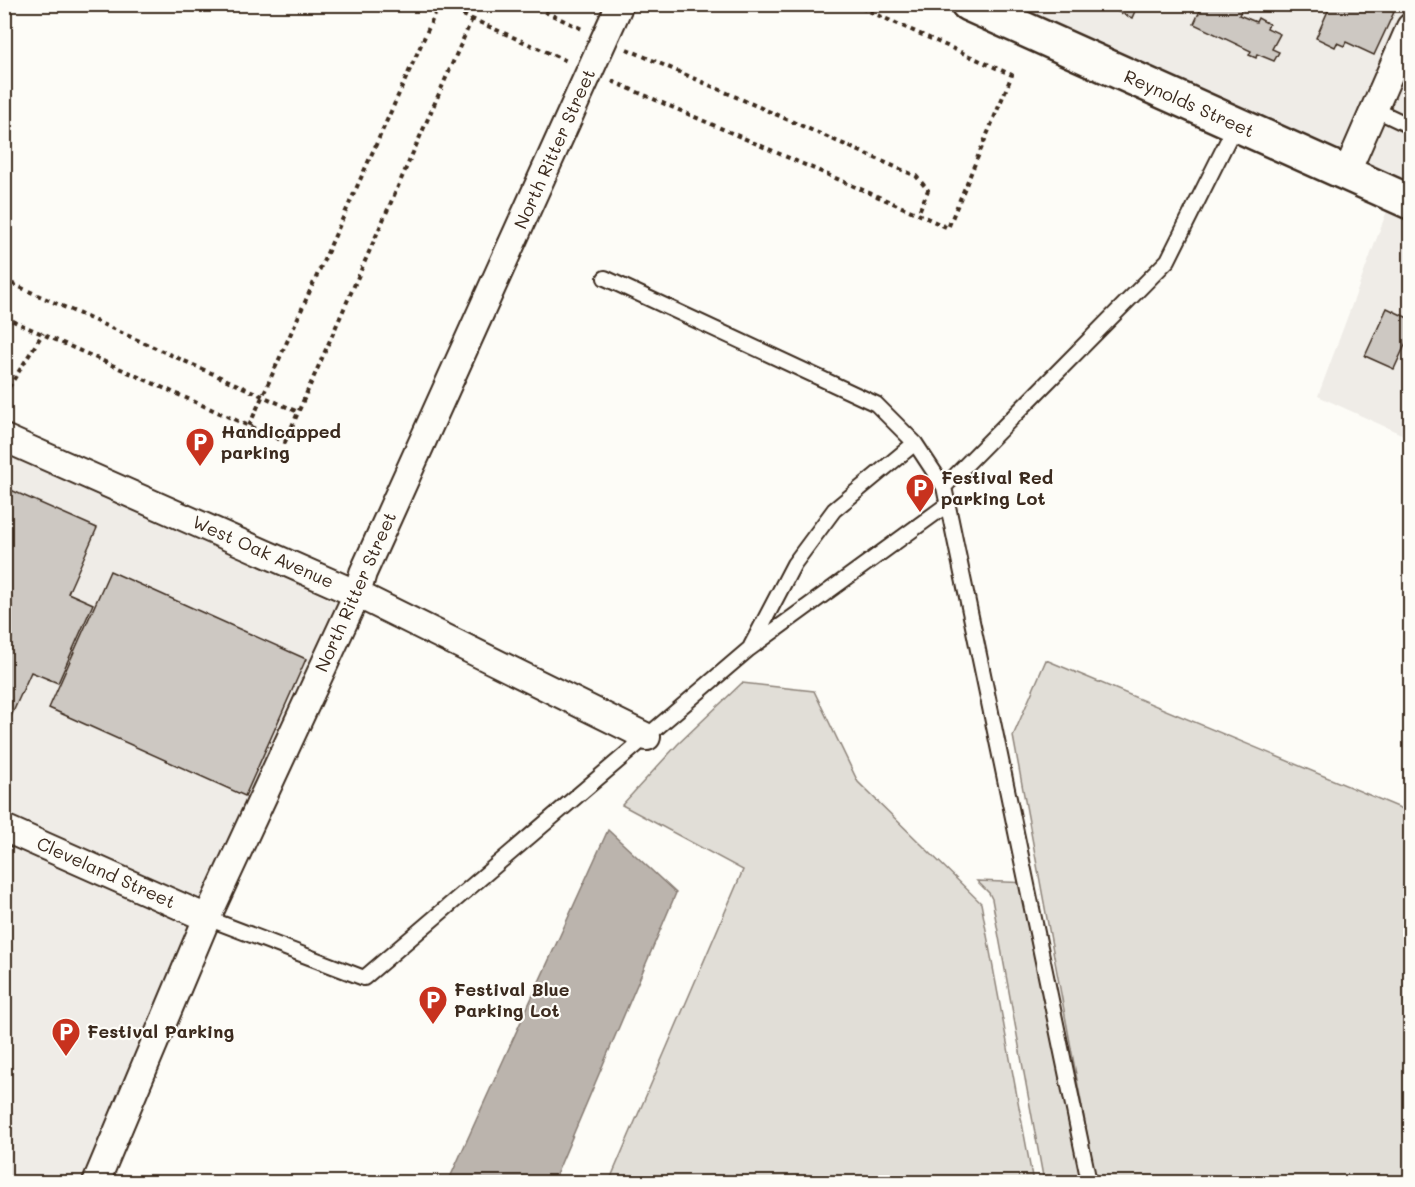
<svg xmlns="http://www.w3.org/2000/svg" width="1415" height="1187" viewBox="0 0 1415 1187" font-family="Mali,sans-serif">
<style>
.built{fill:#efece7}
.green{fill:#e1ded7;stroke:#8e847a;stroke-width:1.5}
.water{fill:#bbb4ad;stroke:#887d74;stroke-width:1.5}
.building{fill:#cdc8c2;stroke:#3b2a1e;stroke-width:1.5}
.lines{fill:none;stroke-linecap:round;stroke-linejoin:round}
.lane-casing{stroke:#3b2a1e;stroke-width:18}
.street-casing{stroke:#3b2a1e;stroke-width:30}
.secondary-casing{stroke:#3b2a1e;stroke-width:38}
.path{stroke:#3b2a1e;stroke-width:4;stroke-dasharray:4.5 4.5;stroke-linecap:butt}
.lane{stroke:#fdfcf7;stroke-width:14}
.street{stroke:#fdfcf7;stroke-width:26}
.secondary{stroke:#fdfcf7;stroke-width:33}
.labels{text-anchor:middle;stroke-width:4.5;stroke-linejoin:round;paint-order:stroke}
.street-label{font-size:18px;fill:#3b2a1e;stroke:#fdfcf7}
.poi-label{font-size:18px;font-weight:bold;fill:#3b2a1e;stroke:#fdfcf7;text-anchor:start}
</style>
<rect width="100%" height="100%" fill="#fdfcf7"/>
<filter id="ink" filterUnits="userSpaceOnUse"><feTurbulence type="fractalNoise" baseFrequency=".0167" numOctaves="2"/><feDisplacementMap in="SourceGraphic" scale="12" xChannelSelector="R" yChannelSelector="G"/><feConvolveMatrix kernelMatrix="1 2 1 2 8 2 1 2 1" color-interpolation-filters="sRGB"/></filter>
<g filter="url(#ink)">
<path class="built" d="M1033,4L1410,5V185L1028,16Z
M1388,208L1410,218V438L1318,396Z
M5,454L339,602L201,900L5,812Z
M5,844L190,926L82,1182H5Z"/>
<path class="green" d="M1046,660L1410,812V1182H1096L1013,736Z
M742,683L814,691L858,782L981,903L1033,1182H609L743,870L622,805L678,744Z
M977,881L1029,883L1084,1182H1044L992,899L989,893Z"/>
<path class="water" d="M608,830L676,893L553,1182H448Z"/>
<path class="building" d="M1109,4H1138L1132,18L1107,7Z
M1203,4H1244L1239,15L1256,22L1258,18L1269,24L1267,28L1280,34L1272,49L1279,52L1274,61L1257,54L1256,58L1249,55L1251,51L1194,24Z
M1331,4H1377L1394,12L1374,55L1346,42L1344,46L1337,43L1335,47L1316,38Z
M1387,308L1410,319V334L1394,369L1365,356Z
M4,487L97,528L68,593L93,604L58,683L31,672L4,732Z
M110,571L306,659L245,796L49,708Z"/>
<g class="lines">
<g class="lane-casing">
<path id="lane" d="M1374,109L1410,126
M605,278L876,404L915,443L944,487L1089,1182
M944,487L1168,260L1236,124
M751,646L794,564L834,510L915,443
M207,918L364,978L749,649L948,504"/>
</g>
<g class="street-casing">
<path id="street" d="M1346,174L1410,27
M4,438L357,594L647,737
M4,828L207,918
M96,1182L207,918L357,594L363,573L620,4"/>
</g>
<g class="secondary-casing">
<path id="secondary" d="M968,4L1410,202"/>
</g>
<path class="path" d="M438,4L567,61
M528,4L582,29
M627,49L916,176L928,190L918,214
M612,81L918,214L948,228L1012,75L853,4
M4,280L298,412
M4,317L285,442L472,19
M4,395L43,333
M249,426L439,5"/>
<use href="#lane" class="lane"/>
<use href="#street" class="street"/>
<use href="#secondary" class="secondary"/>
</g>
</g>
<defs>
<g id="parking-pin" transform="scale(1.5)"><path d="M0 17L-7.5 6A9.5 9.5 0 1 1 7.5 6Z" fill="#c8321e" stroke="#fdfcf7"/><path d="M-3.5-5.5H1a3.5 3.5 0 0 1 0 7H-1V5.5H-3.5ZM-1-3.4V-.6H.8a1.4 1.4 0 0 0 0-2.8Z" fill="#fff"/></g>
</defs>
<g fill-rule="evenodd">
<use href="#parking-pin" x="200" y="442"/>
<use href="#parking-pin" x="920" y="488"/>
<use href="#parking-pin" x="433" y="1000"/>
<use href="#parking-pin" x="66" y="1032"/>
</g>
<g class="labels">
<g class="street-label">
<text transform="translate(1189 104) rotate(24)" y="6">Reynolds Street</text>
<text transform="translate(555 149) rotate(-66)" y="6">North Ritter Street</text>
<text transform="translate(263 552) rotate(24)" y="6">West Oak Avenue</text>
<text transform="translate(356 592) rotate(-66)" y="6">North Ritter Street</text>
<text transform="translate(106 873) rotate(24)" y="6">Cleveland Street</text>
</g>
<g class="poi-label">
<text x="221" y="438">Handicapped<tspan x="221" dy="21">parking</tspan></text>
<text x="941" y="484">Festival Red<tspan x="941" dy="21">parking Lot</tspan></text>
<text x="454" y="996">Festival Blue<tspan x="454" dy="21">Parking Lot</tspan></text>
<text x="87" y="1038">Festival Parking</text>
</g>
</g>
<rect width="1415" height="1187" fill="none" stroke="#fdfcf7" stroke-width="24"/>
<rect x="12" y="12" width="1391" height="1163" fill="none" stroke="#3b2a1e" stroke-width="2" filter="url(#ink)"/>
</svg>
